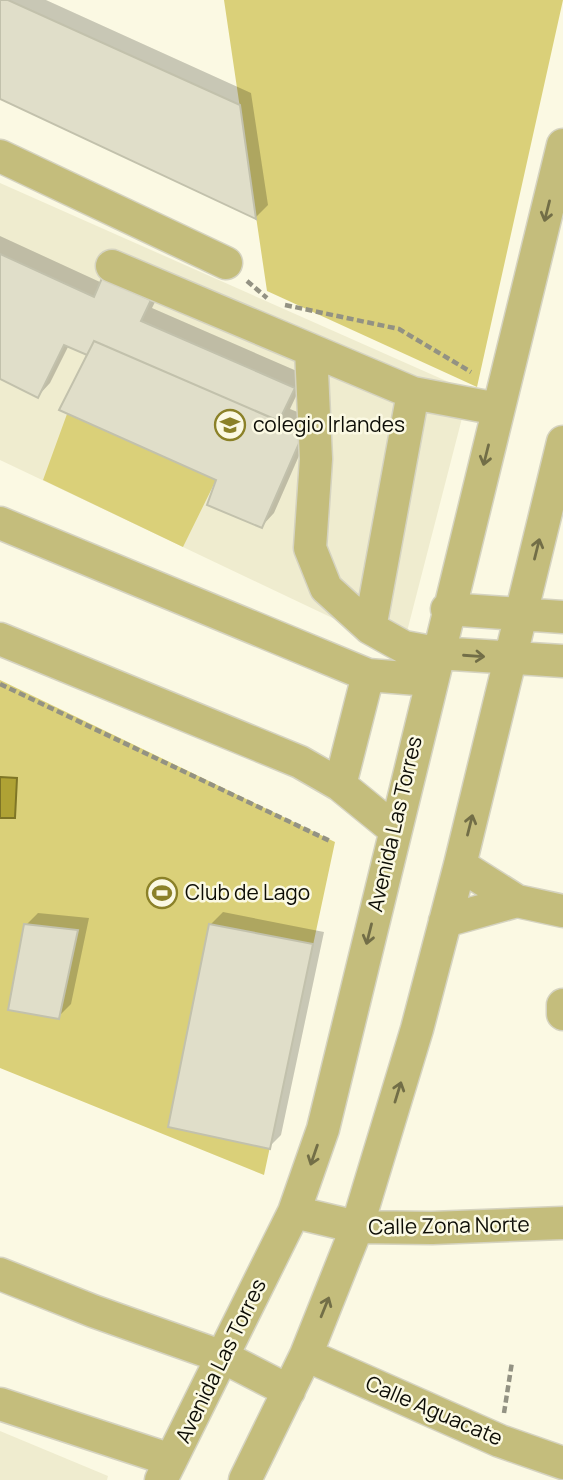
<svg xmlns="http://www.w3.org/2000/svg" width="563" height="1480" viewBox="0 0 563 1480" font-family="Manrope,sans-serif">
<style>
.built{fill:#efeccf}
.green{fill:#dad079}
.water{fill:#afa234;stroke:#7e7526;stroke-width:2}
.shadow{fill:#0003}
.building{fill:#e0dec9;stroke:#c2c1ac;stroke-width:2}
.lines{fill:none;stroke-linecap:round;stroke-linejoin:round}
.minor-casing{stroke:#d5d3c0;stroke-width:35}
.path{stroke:#939283;stroke-width:4.5;stroke-dasharray:7 3.5;stroke-linecap:butt}
.minor{stroke:#c4bd7c;stroke-width:32}
.oneway{stroke:#726e47}
.labels{text-anchor:middle;stroke-width:5;stroke-linejoin:round;paint-order:stroke}
.poi-label{font-size:21px;fill:#0d0d06;stroke:#fbf9e3;text-anchor:start}
.street-label{font-size:21px;fill:#0d0d06;stroke:#fbf9e3}
</style>
<rect width="100%" height="100%" fill="#fbf9e3"/>
<path class="built" d="M0,183L469,391L402,651L0,460Z
M0,1431L108,1476L107,1480H0Z"/>
<path class="green" d="M224,0H563L477,387L267,291Z
M67,414L216,480L183,547L43,480Z
M0,680L335,842L264,1175L0,1068Z"/>
<path class="water" d="M0,777L17,778L15,818H0Z"/>
<path class="shadow" d="M0,0H46L251,93L268,205L256,217L0,97Z
M0,236L100,282L115,266L162,288L152,308L306,375L290,409L315,419L274,513L262,526L89,354L69,345L50,383L38,396L0,377Z
M223,912L324,932L281,1135L269,1147L210,925Z
M38,913L89,918L71,1004L58,1017L26,925Z"/>
<path class="building" d="M0,0H8L240,105L256,219L0,99Z
M0,254L94,297L102,278L151,300L141,321L295,388L279,421L94,341L87,355L64,345L38,398L0,379Z
M94,341L304,432L262,528L207,505L216,480L59,410Z
M24,924L78,930L59,1019L8,1010Z
M209,924L313,944L270,1149L168,1127Z"/>
<g class="lines">
<g class="minor-casing">
<path id="minor" d="M0,156L226,263
M112,266L413,393L498,409
M311,350L316,459L310,548L326,588L370,628L404,647L437,653L563,661
M0,523L368,675L430,680
M447,609L563,617
M370,628L413,393
M0,639L300,762L340,785L368,675
M340,785L394,829
M460,865L517,901L563,911
M445,921L517,901
M563,1005V1014
M294,1212L357,1227L432,1228L563,1223
M0,1274L93,1311L223,1357L289,1391
M306,1355L500,1441L563,1463
M0,1404L171,1460
M161,1480L294,1212L323,1129L563,145
M245,1480L306,1355L357,1227L417,1029L460,865L563,442"/>
</g>
<path class="path" d="M247,281L267,298
M285,305L399,329L471,372
M0,684L330,841
M504,1413L512,1362"/>
<use href="#minor" class="minor"/>
</g>
<defs><path id="oneway-shaft" d="M-6 0H5M1.5-3L5.5 0L1.5 3" fill="none" stroke-width="1.6" stroke-linecap="round" stroke-linejoin="round" transform="scale(1.75)"/></defs>
<g class="oneway">
<use href="#oneway-shaft" transform="translate(547 211) rotate(104)"/>
<use href="#oneway-shaft" transform="translate(486 455) rotate(104)"/>
<use href="#oneway-shaft" transform="translate(537 549) rotate(-76)"/>
<use href="#oneway-shaft" transform="translate(474 656) rotate(4)"/>
<use href="#oneway-shaft" transform="translate(470 825) rotate(-76)"/>
<use href="#oneway-shaft" transform="translate(369 934) rotate(104)"/>
<use href="#oneway-shaft" transform="translate(398 1092) rotate(-73)"/>
<use href="#oneway-shaft" transform="translate(314 1155) rotate(109)"/>
<use href="#oneway-shaft" transform="translate(325 1307) rotate(-68)"/>
</g>
<defs>
<g id="school-ring" transform="scale(1.575)"><circle r="9.5" fill="#fbf9e3" stroke="#8b8128" stroke-width="1.5"/><path d="M0-5L7-2L0 1L-7-2ZM-4 1L0 2.5L4 1V4Q0 6-4 4Z" fill="#8b8128"/></g>
<g id="stadium-ring" transform="scale(1.575)"><circle r="9.5" fill="#fbf9e3" stroke="#8b8128" stroke-width="1.5"/><path d="M0-5a6.5 5 0 1 0 0 10a6.5 5 0 1 0 0-10ZM-3.5-1.8h7v3.6h-7Z" fill="#8b8128"/></g>
</defs>
<g fill-rule="evenodd">
<use href="#school-ring" x="230" y="425"/>
<use href="#stadium-ring" x="162" y="893"/>
</g>
<g class="labels">
<g class="poi-label">
<text x="253" y="432">colegio Irlandes</text>
<text x="185" y="900">Club de Lago</text>
</g>
<g class="street-label">
<text transform="translate(395 824) rotate(-77)" y="7">Avenida Las Torres</text>
<text transform="translate(449 1226) rotate(-1)" y="7">Calle Zona Norte</text>
<text transform="translate(221 1361) rotate(-64)" y="7">Avenida Las Torres</text>
<text transform="translate(434 1411) rotate(23)" y="7">Calle Aguacate</text>
</g>
</g>
</svg>
